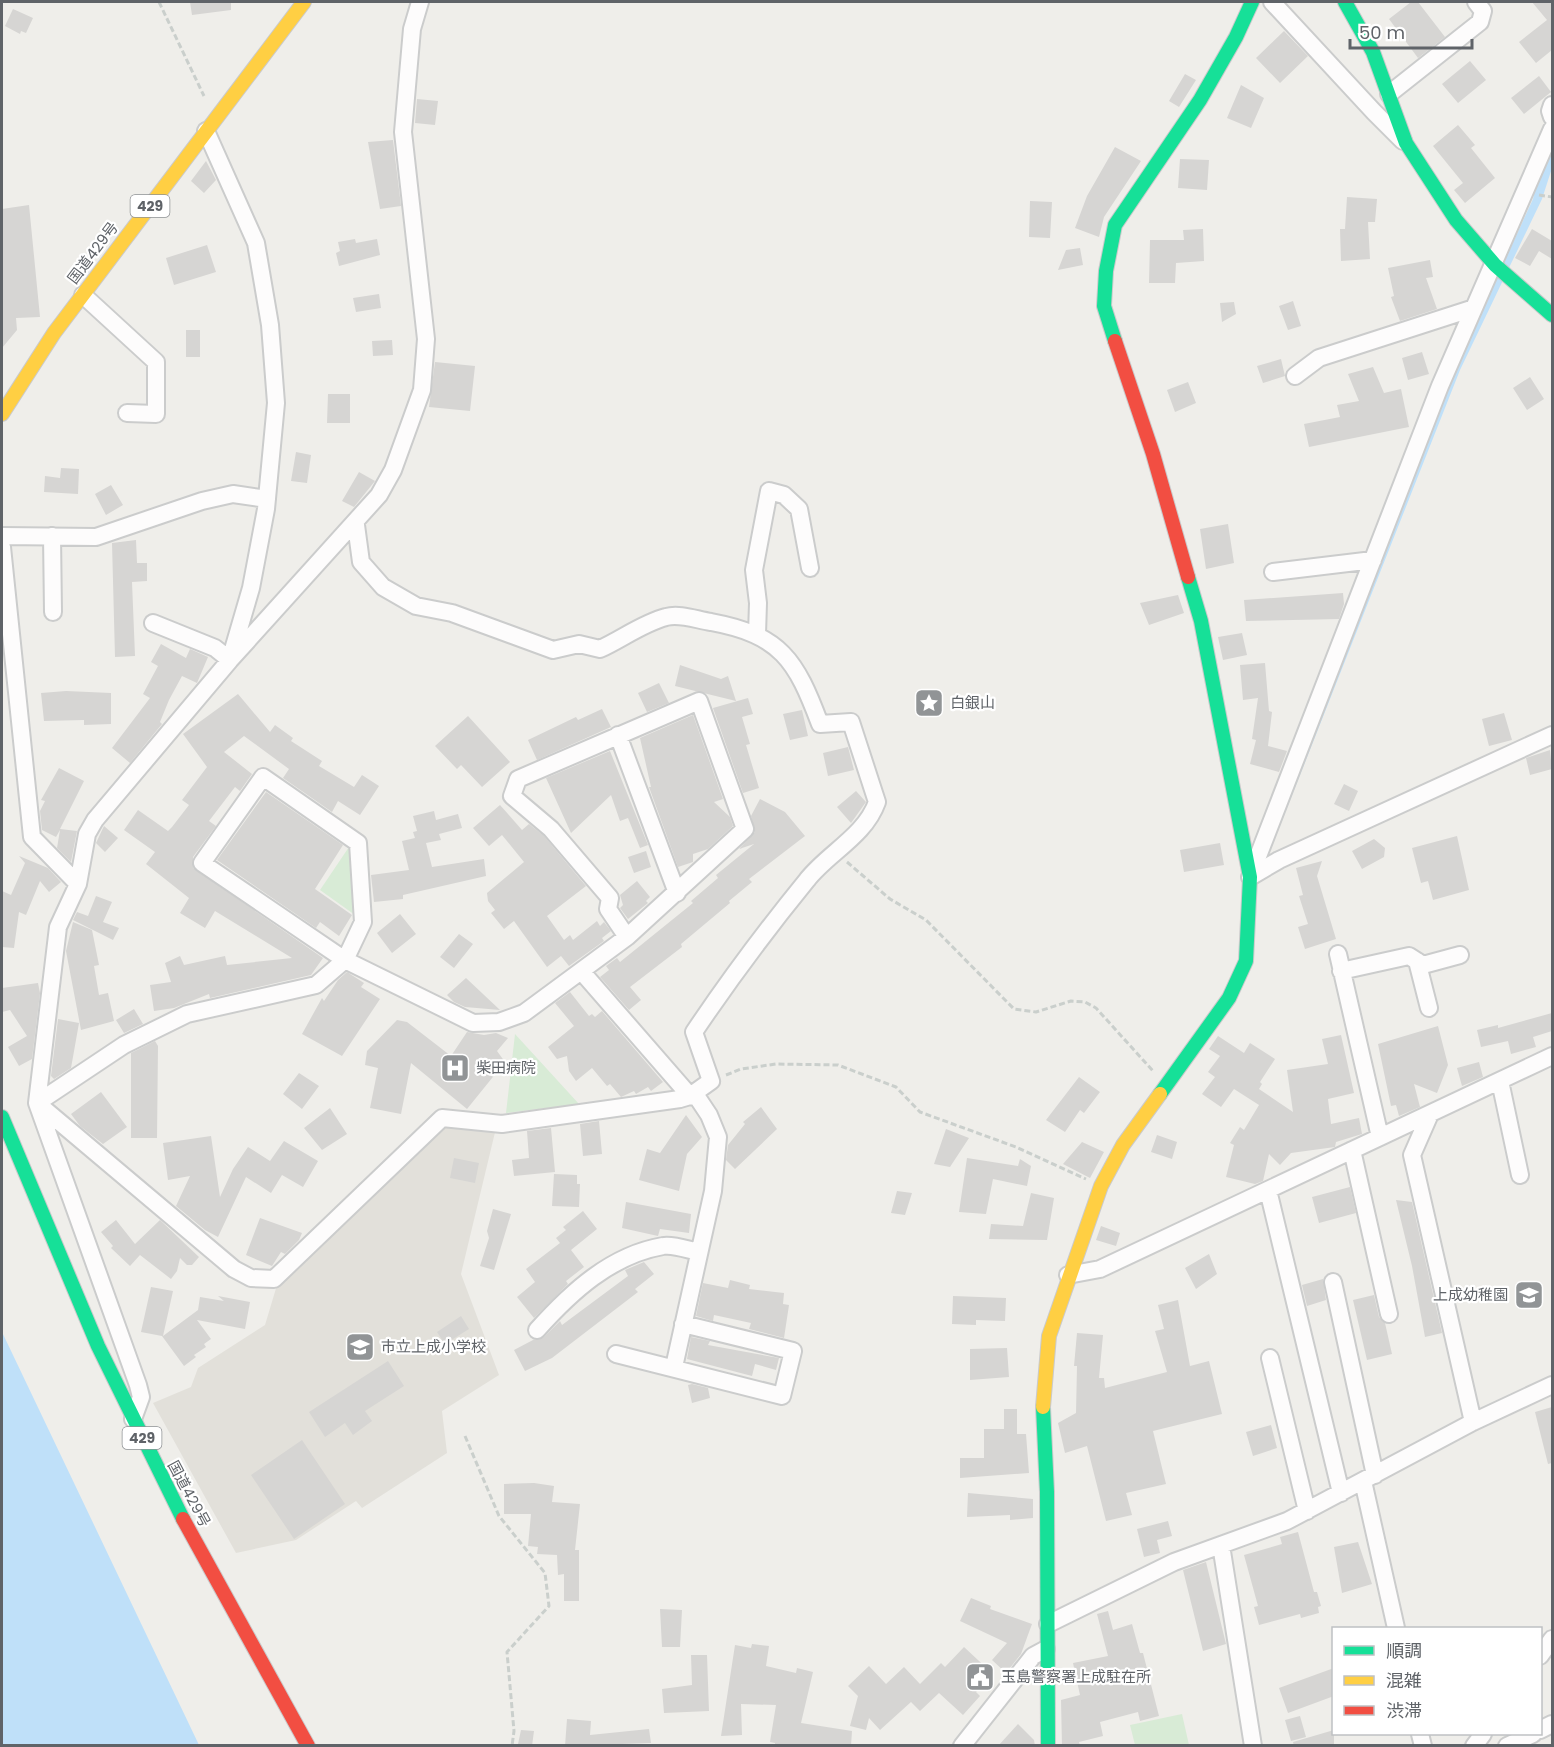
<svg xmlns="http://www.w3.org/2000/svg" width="1554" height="1747" viewBox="0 0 1554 1747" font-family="Poppins,'Noto Sans JP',sans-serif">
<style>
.education{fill:#e2e0da}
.green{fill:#d8ebd6}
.water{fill:#bfe0f9}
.building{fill:#d6d5d3}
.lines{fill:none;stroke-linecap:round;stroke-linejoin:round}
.street-casing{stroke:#cbcccc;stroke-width:20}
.fast-casing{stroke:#cacacb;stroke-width:16}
.slow-casing{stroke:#cacacb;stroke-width:16}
.jam-casing{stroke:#cacacb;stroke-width:16}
.path{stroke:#cacfcc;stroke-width:3;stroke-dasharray:6 3;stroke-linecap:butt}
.street{stroke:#fdfcfc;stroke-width:16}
.fast{stroke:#16e098;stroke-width:14}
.slow{stroke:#ffcf43;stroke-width:14}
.jam{stroke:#f24e42;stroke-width:14}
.labels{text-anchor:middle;stroke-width:4.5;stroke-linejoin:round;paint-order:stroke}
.shield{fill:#fff;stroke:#8f9295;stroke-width:1.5}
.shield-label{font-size:14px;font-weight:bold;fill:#5f6368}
.street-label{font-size:15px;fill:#5f6368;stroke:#fff}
.poi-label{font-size:15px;fill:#5f6368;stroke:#fff;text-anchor:start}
</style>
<rect width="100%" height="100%" fill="#efeeea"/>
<path class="education" d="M449,1122L497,1124L461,1274L499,1375L442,1411L447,1453L362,1508L356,1501L296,1540L236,1553L153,1403L191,1387L198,1368L265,1325L277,1285Z"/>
<path class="green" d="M349,847L355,882V915L320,890Z
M515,1034L579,1104L506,1113Z
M1182,1714L1189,1745H1135L1130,1725Z"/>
<path class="water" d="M1552,142V168L1542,199L1460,370L1268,856L1264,854L1455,369L1533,199L1536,182Z
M2,1332L199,1745H2Z"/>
<path class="building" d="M190,2H231V10L192,15Z
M1411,2H1418L1445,37L1418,58L1389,19Z
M1532,2H1552V50L1536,63L1519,42L1547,20Z
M13,9L33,18L26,33L21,31L20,34L5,26Z
M1284,31L1308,56L1280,83L1256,58Z
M1470,61L1486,80L1458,103L1442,84Z
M1185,74L1196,80L1179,107L1169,101Z
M1539,76L1551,92L1524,114L1511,98Z
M1241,85L1264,98L1251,128L1227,118Z
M417,99L438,101L435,125L415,123Z
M1458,125L1475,145L1471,148L1495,178L1465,203L1454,190L1463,183L1433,146Z
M393,140L401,206L380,209L368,142Z
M1115,147L1141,161L1104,217L1099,237L1075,228L1087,196Z
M1180,159L1209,160L1207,190L1178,188Z
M206,161L216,180L204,193L191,181Z
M1347,197L1377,199L1375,222H1368L1370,259L1341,261L1340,229H1345Z
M1030,201L1052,202L1050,238L1029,237Z
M29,205L40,317L16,318L17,330L2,348V209Z
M1203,229L1204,261L1176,263L1175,283H1149L1150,240H1184L1183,230Z
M1532,229L1552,241V259L1539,251L1530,266L1515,258Z
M355,239L356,243L377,239L380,255L339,266L336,253L340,251L338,242Z
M207,245L216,272L174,285L166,258Z
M1080,248L1083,265L1058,270L1066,250Z
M1430,260L1433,277L1426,278L1437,309L1400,321L1391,297L1394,296L1388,268Z
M379,294L381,308L356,312L353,298Z
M1293,301L1301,326L1288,330L1279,306Z
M1234,302L1236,314L1222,322L1220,303Z
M186,330H200V357H186Z
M392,340L393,355L373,356L372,341Z
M1422,352L1429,374L1408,380L1402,358Z
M1281,359L1285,376L1263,383L1257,366Z
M435,362L475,366L470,411L429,407Z
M1373,367L1384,393L1401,389L1409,427L1309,447L1304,424L1340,417L1337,405L1359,401L1348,374Z
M1530,377L1544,399L1527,410L1513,388Z
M1188,382L1196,403L1175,412L1167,390Z
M328,394H350V423H327Z
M296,452L311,455L307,483L291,481Z
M61,468L79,469L78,494L44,492L45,476L60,478Z
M359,472L375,481L354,507L342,501Z
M111,485L123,505L106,515L95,494Z
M1228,524L1234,563L1206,569L1200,529Z
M136,540L137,563H147V581L132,582L135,656L115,657L112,543Z
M1343,593L1344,604L1339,619L1246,621L1244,600Z
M1178,595L1184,613L1149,625L1140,603Z
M1242,633L1247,655L1223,660L1218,637Z
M161,644L186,658L190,649L208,657L197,683L182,676L169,700L160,722L162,724L130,763L112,748L150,698L143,694L158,666L151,662Z
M1265,663L1269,711L1272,712L1268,746L1287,751L1279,772L1250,764L1256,740L1252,739L1258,698L1243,700L1240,665Z
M680,665L721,679L728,676L736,701L675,686Z
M659,683L669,703L647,712L638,693Z
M66,691L111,693V724L84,725V720L44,721L41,693Z
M238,694L270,732L275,725L293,738L291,741L322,761L319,766L354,787L362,775L379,786L360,815L338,801L332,812L283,778L289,769L244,736L224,752L252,774L240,791L235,787L209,821L216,826L193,857V868L323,958L311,975L210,998L209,994L174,1008L154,1011L150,985L171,982L165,963L180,956L184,965L225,956L227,965L292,958L215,911L205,928L180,913L189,898L146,864L155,852L124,830L138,810L168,831L172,827L189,805L182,800L207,767L183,734Z
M748,698L753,714L742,717L750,744L746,745L759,788L743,793L713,708Z
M602,709L611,727L537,760L528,740L576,717L578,720Z
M802,710L808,736L790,740L783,714Z
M1504,713L1512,740L1489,746L1482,719Z
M693,715L723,799L714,802L730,817L733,826L708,849L693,854V862L678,867L649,787H651L640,738Z
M468,716L510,762L482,787L461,765L457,769L435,746Z
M848,747L854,770L828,776L823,753Z
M1550,750L1552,769L1530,775L1526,758Z
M610,751L648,845L640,848L628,818L620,821L611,795L571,833L546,778Z
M59,768L84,781L60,829L77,831L71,862L57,848L60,830L56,837L42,830L40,811L45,801L41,800Z
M1344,784L1358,791L1349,811L1334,804Z
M856,791L866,802L851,823L837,807Z
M266,792L343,845L315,889L352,915L339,936L320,922L316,928L217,860Z
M760,799L785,812L805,836L749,879L752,882L729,901L730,903L681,944L682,947L630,987L641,1000L629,1010L600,977L609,970L606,966L617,958L620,962L693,903L691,901L718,878L716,875L754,844L739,849L755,832L751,816Z
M500,805L522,830L529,824L544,836L586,886L547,916L564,940L570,935L573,940L597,921L600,926L604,922L611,931L602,938L604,941L569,966L561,956L547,967L514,921L504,929L491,913L495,910L488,901L487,893L524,862L502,835L489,846L473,828Z
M434,811L436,820L458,814L462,828L439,834L441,840L426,843L432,867L484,859L486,876L403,895V899L374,902L371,875L409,870L402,841L415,838L413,832L417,831L413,816Z
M104,826L118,838L105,852L96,843Z
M1457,836L1469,890L1433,900L1428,881L1421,883L1412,848Z
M1374,839L1385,848L1384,857L1362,869L1352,851Z
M1220,843L1224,865L1184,872L1180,850Z
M646,851L651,867L634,873L628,857Z
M19,856L48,868L61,882L49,892L40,881L26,915L19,912L14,948L2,947V891L11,895L25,863Z
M1322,861L1317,876L1336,939L1305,949L1298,927L1308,924L1299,896L1303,895L1296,868Z
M637,881L650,897L646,901L648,903L628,919L620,908L623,905L620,895Z
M96,896L112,902L103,922L119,928L113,940L73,920L77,912L88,916Z
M400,914L416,934L392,953L377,933Z
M73,922L92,930L99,965L94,966L99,995L108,993L114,1021L81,1030L66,951Z
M459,934L473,944L454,968L440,957Z
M347,972L364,983L361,987L380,999L342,1056L302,1034L322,998L324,1001L338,980Z
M466,978L500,1010L465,1007L454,1002L447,995Z
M38,983L40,993L32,1059L19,1066L8,1047L27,1036L10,1010L2,1012V988Z
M570,992L589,1016L592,1014L595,1017L602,1011L663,1082L651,1091L648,1087L636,1094L634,1091L621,1097L610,1084L607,1086L592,1068L576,1081L569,1071L567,1056L557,1059L548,1047L574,1026L555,1003Z
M134,1009L143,1024L124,1033L116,1020Z
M1552,1013V1031L1533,1037L1536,1047L1511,1054L1508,1041L1481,1047L1477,1030L1498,1025V1028Z
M58,1019L79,1023L71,1068L54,1079L51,1076Z
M397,1020L407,1022L451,1056L467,1032L484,1035L496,1033L508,1038L497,1051L505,1062L467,1109L411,1063L401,1114L370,1108L378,1068L365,1065L367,1051Z
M1438,1026L1448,1065L1437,1093L1414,1084L1420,1107L1399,1116L1396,1105L1391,1106L1378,1044Z
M1341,1035L1354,1093L1328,1099L1331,1124L1359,1118L1362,1134L1336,1142L1335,1147L1291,1153L1280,1165L1269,1154L1263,1181L1255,1184L1226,1177L1234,1145L1230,1143L1240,1127L1244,1130L1259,1105L1234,1089L1221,1107L1202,1094L1215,1077L1208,1072L1220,1056L1209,1049L1218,1036L1244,1053L1250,1043L1275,1059L1260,1082L1262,1084L1259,1089L1293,1112L1287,1070L1328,1064L1322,1039Z
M155,1041L158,1046L157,1138H131V1053Z
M1479,1062L1483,1077L1462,1086L1457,1068Z
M299,1073L319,1086L302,1109L283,1094Z
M1079,1077L1100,1092L1084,1113L1080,1110L1065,1132L1046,1120Z
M101,1092L127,1127L103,1144L80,1126L71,1114Z
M761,1107L777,1129L735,1169L726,1160L728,1145L745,1124L743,1122Z
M330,1108L347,1134L322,1150L304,1128Z
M686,1115L702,1137L687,1154L679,1191L639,1180L647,1149L660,1153Z
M599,1121L602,1154L583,1156L580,1124Z
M551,1128L555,1172L514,1176L512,1160L529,1158L527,1131Z
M946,1129L969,1138L950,1167L934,1164Z
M1157,1135L1177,1142L1172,1159L1151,1152Z
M211,1136L220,1197L233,1169L248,1147L270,1161L284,1141L318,1161L303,1187L282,1175L271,1193L246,1177L218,1237L205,1230L176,1206L190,1176L168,1180L163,1143Z
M1082,1142L1104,1152L1090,1178L1063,1164Z
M454,1158L479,1163L475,1183L450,1178Z
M967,1158L1018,1166L1020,1159L1031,1166L1027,1186L993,1179L986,1214L959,1212Z
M554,1174L577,1175V1184H580L579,1207L552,1206Z
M1350,1187L1356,1213L1319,1223L1312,1197Z
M897,1191L912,1193L905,1215L891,1213Z
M1031,1193L1054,1198L1047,1240L989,1239L991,1224L1023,1226Z
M1396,1200L1412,1202L1442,1333L1425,1337L1412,1266Z
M626,1202L691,1214L689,1233L660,1229L658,1236L622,1228Z
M493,1209L511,1214L494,1270L480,1266L489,1238L487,1231Z
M583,1211L597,1229L571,1250L584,1267L566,1281L568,1284L534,1318L517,1297L535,1282L526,1269L560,1243L556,1238L566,1230L563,1227Z
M260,1218L302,1233L299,1240L285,1254L281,1252L272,1266L246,1255Z
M116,1220L135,1244L160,1220L199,1257L192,1265H187L180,1258L177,1271L171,1279L140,1255L130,1266L111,1248L113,1246L101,1232Z
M1101,1226L1120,1233L1116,1246L1096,1240Z
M1209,1254L1217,1274L1196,1289L1185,1268Z
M644,1262L654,1274L635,1289L638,1292L552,1358L525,1371L514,1350L533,1340L544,1337L560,1321L562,1325L628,1276L625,1270Z
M1323,1279L1326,1300L1307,1306L1302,1285Z
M730,1280L750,1285L749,1289L784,1293L783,1304L789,1305L784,1338L749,1329L751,1323L714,1315L713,1321L696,1316L703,1283L728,1288Z
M151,1287L173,1291L163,1336L198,1310L200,1297L224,1301L218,1296L250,1302L245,1329L197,1320L211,1339L204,1344L206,1347L194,1355L196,1357L184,1366L162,1336L141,1332Z
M1374,1295L1379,1317L1385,1323L1392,1354L1367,1360L1353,1300Z
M953,1296L1006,1298L1005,1321L976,1320V1325L952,1324Z
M1178,1300L1190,1366L1209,1361L1222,1414L1153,1431L1166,1484L1126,1493L1132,1515L1106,1521L1087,1446L1065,1453L1058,1423L1076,1413L1077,1366H1074L1077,1333L1103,1335L1099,1378H1104L1105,1388L1167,1372L1155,1331L1164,1329L1158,1305Z
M461,1316L469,1329L445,1344L437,1332Z
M691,1337L710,1341L708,1345L779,1358L776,1370L755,1364L752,1376L687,1359Z
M1007,1348L1009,1377L970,1380V1349Z
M388,1361L404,1386L365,1411L372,1421L353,1435L345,1423L325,1437L309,1412Z
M692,1384L708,1388L710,1398L692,1403L688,1385Z
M1552,1407V1463L1548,1464L1535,1412Z
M1004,1409H1017V1434H1026L1029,1473L960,1478V1458H984V1429H1004Z
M1271,1425L1277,1448L1253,1456L1246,1432Z
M302,1440L345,1504L294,1539L251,1475Z
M534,1483L554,1486L552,1502L580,1504L575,1550H579V1601H564V1574L558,1575L557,1555L537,1554L538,1547L528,1546L531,1514H504V1484Z
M968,1493L1033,1499V1518L1010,1520V1515L967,1517Z
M1168,1521L1172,1536L1157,1540L1160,1553L1144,1557L1137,1529Z
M1298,1532L1314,1592H1317L1321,1606L1318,1607L1319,1613L1301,1618L1300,1614L1259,1625L1254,1607L1258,1606L1244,1555L1282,1544L1280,1537Z
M1358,1542L1372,1584L1342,1593L1334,1547Z
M1206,1562L1226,1644L1203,1651L1183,1570Z
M971,1598L991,1606L990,1609L1032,1624L1021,1654L1006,1673L992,1660L1007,1643L960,1621Z
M660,1609L682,1610L680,1647H662Z
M1108,1611L1113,1630L1132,1624L1140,1653H1143L1159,1716L1140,1721L1138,1712L1100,1722L1103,1736L1079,1742L1080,1746H1062L1061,1700L1080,1695L1073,1663L1108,1656L1097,1614Z
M752,1644L769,1646L766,1666L796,1673L797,1668L813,1672L801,1723L852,1731L851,1746H775V1743L770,1742L776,1705L741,1704L742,1735L721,1736L735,1645L751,1648Z
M964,1647L993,1674L976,1692L980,1696L963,1715L939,1693L920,1711L911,1702L880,1730L869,1718L866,1730L850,1726L858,1696L848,1686L869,1666L886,1684L904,1667L920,1684L941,1663L945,1667Z
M691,1655H707L709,1711L664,1713L662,1689L692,1685Z
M1334,1668V1696L1288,1713L1279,1688Z
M1300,1716L1306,1737L1291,1741L1285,1720Z
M567,1719L591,1721L590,1735L649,1729L651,1743L565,1746Z
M1018,1724L1034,1740L1035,1746H998Z
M521,1730L534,1731L532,1746L518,1744Z
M1334,1730V1746H1294L1293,1742Z"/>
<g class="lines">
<g class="street-casing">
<path id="street" d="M1272,2L1374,112L1403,141
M1389,94L1480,22L1483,11L1476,2
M1552,105L1550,111L1552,117
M83,295L156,362V414L127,413
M1295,376L1319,358L1474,308
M2,536L96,537L202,501L233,494L267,499
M52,536L53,612
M2,547L32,837L78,884
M1273,572L1373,560
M153,623L215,648L230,660L251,588L266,509L276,403L270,325L256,243L206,131
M757,634L758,603L754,570L769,491L784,495L799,509L810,568
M618,735L677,893
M263,777L358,843L363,922L345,960L202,863Z
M1250,877L1440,386L1552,129
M1250,877L1279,860L1552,735
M1338,954L1380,1137
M1417,961L1429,1008
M1341,971L1409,956L1423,965L1460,955
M582,972L690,1096L697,1097L709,1115L718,1137L713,1191L674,1367
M1500,1081L1520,1175
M37,1103L234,1269L251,1278L274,1279L442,1118L502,1124L680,1099L690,1096L711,1081L694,1032C729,980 767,929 807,880C828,853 865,836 877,802L851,722L820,724C796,660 781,635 711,622C697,620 680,613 666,617C643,623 622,639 600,649L579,644L553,650L452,613L416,606L383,587L361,562L356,525
M37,1103L124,1045L187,1014L316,985L345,960L473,1023L499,1022L524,1013L627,937L745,829L699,701L518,779L512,796L551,829L610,898L608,909L627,937
M1430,1114L1412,1155L1473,1422
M1352,1150L1389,1314
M1268,1190L1341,1493
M1068,1275L1100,1269L1552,1056
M1333,1282L1375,1475
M537,1330C571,1292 611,1255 663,1246C673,1244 689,1250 699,1252
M616,1354L782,1396L793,1351L683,1324
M1270,1358L1307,1511
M133,1419L141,1397L138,1385L37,1103L58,927L78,884L87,834L95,820L230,660L379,495L393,470L422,390L426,339L403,132L412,29L420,2
M1363,1481L1396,1628
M1221,1545L1253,1746
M1048,1624L1174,1562L1287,1521L1473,1422L1552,1385
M1540,1656L1552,1639
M1540,1730L1552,1724
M1420,1734L1423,1746
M962,1746L1033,1656L1046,1649
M1474,1746L1483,1734
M1507,1746L1533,1734"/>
</g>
<g class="fast-casing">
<path id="fast" d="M1345,2L1373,52L1406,143L1456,220L1495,265L1552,315
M1115,341L1104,306L1106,271L1115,225L1200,100L1236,37L1252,2
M1160,1094L1229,998L1246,961L1250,877L1201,621L1188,577
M2,1117L98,1346L183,1519
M1043,1407L1047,1492L1048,1746"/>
</g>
<g class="slow-casing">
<path id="slow" d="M2,414L54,333L304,2
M1043,1407L1049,1336L1101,1186L1123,1145L1160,1094"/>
</g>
<g class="jam-casing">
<path id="jam" d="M1115,341L1153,454L1188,577
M183,1519L308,1746"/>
</g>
<path class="path" d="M159,2L204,96
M1539,195L1552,197
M847,862L890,899L926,920L1014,1009L1036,1012L1071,1001L1085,1002L1096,1008L1153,1071
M726,1075L741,1069L776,1064L838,1065L896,1087L920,1112L1016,1147L1086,1179
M465,1436L499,1516L545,1573L549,1606L507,1652L514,1731L512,1746"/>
<use href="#street" class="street"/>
<use href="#fast" class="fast"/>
<use href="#slow" class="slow"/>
<use href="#jam" class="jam"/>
</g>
<defs>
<g id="sight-square" transform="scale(1.5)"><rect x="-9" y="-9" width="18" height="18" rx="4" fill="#919496" stroke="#fff"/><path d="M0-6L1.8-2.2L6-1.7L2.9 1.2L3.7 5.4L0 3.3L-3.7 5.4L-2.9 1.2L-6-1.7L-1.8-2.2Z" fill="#fff"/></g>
<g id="hospital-square" transform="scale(1.5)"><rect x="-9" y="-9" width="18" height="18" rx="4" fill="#919496" stroke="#fff"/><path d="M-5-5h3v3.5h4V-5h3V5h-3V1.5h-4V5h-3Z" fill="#fff"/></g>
<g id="school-square" transform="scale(1.5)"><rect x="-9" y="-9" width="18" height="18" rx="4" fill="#919496" stroke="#fff"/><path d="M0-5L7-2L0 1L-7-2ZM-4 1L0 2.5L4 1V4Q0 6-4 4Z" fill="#fff"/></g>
<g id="civic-square" transform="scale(1.5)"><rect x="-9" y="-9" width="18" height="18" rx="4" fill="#919496" stroke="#fff"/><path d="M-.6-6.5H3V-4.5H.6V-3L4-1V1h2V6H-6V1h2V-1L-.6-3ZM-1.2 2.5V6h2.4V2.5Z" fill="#fff"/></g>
</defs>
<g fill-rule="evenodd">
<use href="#sight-square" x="929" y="703"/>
<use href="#hospital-square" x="455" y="1068"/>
<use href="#school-square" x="1529" y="1295"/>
<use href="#school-square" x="360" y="1347"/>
<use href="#civic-square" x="980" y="1677"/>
</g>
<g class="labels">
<g class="shield">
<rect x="130.5" y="195" width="39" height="22" rx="4.5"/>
<rect x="122.5" y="1427" width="39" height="22" rx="4.5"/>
</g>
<g class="shield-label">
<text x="150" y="211">429</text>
<text x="142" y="1443">429</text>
</g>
<g class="street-label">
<text transform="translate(93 253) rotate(-53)" y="5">国道429号</text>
<text transform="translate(189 1494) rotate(62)" y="5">国道429号</text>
</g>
<g class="poi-label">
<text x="950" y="708">白銀山</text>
<text x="476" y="1073">柴田病院</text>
<text x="1508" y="1300" text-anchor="end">上成幼稚園</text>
<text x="381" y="1352">市立上成小学校</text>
<text x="1001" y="1682">玉島警察署上成駐在所</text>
</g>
</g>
<rect width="1554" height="1747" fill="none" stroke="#5f6368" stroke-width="6"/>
<rect x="1332" y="1627" width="210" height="108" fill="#ffffff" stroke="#bfc1c3" stroke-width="1.5"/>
<rect x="1344" y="1646" width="30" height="9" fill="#16e098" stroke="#bfc1c3" stroke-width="1.5"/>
<text x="1386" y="1657" font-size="18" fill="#5f6368">順調</text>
<rect x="1344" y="1676" width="30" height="9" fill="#ffcf43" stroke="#bfc1c3" stroke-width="1.5"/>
<text x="1386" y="1687" font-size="18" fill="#5f6368">混雑</text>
<rect x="1344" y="1706" width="30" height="9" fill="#f24e42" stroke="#bfc1c3" stroke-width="1.5"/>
<text x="1386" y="1717" font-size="18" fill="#5f6368">渋滞</text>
<path d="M1350 39v9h122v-9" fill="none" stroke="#5f6368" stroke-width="3"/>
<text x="1359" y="39" font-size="18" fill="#5f6368" stroke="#ffffff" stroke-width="4.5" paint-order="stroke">50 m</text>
</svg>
